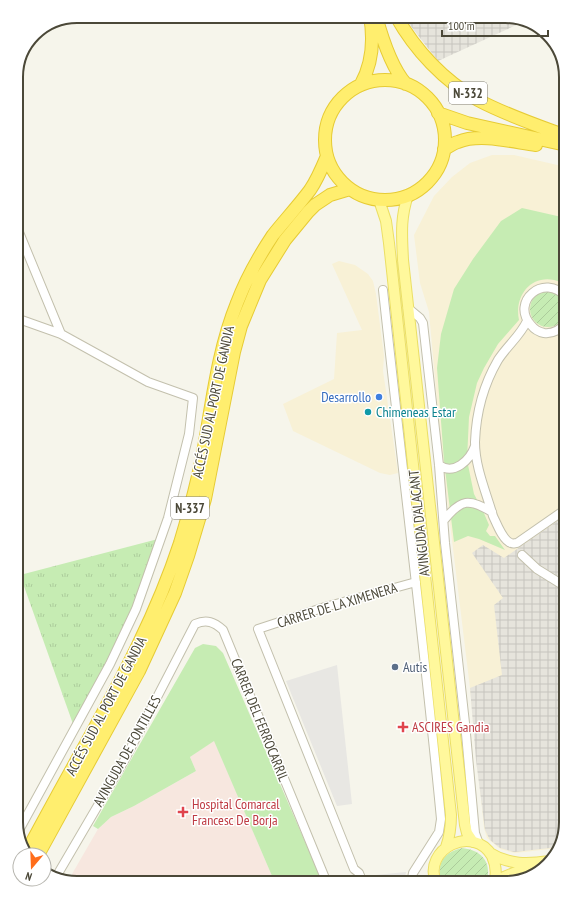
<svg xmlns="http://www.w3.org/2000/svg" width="582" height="899" viewBox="0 0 582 899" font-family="'PT Sans Narrow',sans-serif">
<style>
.commercial{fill:#f8f1d6}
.industrial{fill:url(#industrial-grid)}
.medical{fill:#f7e7df}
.grass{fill:url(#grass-tufts)}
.park{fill:#c6ecb3}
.garden{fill:url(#garden-furrows)}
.parking{fill:#e8e7e3}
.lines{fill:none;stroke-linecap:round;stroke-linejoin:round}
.minor-casing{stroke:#c3c0ad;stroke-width:10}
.major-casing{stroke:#ebdf65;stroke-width:12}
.highway-casing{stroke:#e6cb35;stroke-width:14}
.minor{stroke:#fff;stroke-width:8}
.major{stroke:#fff89c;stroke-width:10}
.highway{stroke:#ffee6e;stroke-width:12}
.shop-dot{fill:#3f7fe0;stroke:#fff;stroke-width:1.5}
.culture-dot{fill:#0f9aa8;stroke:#fff;stroke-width:1.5}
.service-dot{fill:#5c6f8a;stroke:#fff;stroke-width:1.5}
.health-dot{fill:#e0444e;stroke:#fff;stroke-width:1.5}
.labels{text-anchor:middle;stroke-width:3;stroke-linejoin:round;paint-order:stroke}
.shield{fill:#fff;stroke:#817f74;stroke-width:1}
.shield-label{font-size:13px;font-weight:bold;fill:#4b4838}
.shop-label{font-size:14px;fill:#366cbe;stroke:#fff;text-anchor:end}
.street-label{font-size:14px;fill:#4b4838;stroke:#fff}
.culture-label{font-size:14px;fill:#0d838f;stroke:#fff;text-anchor:start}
.service-label{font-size:14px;fill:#4e5e75;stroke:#fff;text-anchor:start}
.health-label{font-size:14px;fill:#be3a42;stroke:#fff;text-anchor:start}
.rim{fill:none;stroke:#4b4838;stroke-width:2}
</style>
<defs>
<pattern id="industrial-grid" width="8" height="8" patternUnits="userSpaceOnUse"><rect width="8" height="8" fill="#e6e4dc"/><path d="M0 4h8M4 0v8" fill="none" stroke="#c7c5be"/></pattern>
<pattern id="grass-tufts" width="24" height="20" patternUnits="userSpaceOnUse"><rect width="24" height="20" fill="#c6ecb3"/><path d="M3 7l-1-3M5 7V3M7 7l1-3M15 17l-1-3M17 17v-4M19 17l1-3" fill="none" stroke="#accc9b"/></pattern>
<pattern id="garden-furrows" width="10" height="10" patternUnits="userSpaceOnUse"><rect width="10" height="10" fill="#c6ecb3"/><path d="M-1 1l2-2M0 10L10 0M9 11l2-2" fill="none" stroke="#accc9b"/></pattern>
</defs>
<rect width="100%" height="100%" fill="#f6f5eb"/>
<path class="commercial" d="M492,155H514L566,167V826L559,848L515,853L500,849L487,838L484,828L470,688L442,458L429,312L420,283L414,235L434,196L452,177L470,163Z
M339,261L355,265L368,274L373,281L376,294L384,356L383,371L398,473L390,475L380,473L293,431L283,404L334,379L337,333L362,330L332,264Z"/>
<path class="industrial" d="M404,16H510L525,21L438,61L406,20Z
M566,515V826L559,847L514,852L500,848L490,840L485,830L476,760L470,688L502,675L494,605L503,598L472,553L483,545L504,558Z"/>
<path class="medical" d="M214,740L275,883H73L68,881L98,829L111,817L134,806L196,771L190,757Z"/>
<path class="grass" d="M158,539L131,611L110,657L73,724L20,575Z"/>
<path class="park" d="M522,208L566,218V286C562,284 559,281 554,280C530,275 514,297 519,320L498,344L484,368L477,383L469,417L467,460L474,494L483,511L489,525L486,531L490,536H495L505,550L479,539L468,536L454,542L444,461L437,368L441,334L454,289L473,259L501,221Z
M203,644L216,646L223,653L323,883H275L214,741L190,757L196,771L134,806L111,817L98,829L93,826L195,648Z"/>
<path class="garden" d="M530 309a18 18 0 1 1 36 0a18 18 0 1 1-36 0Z
M462,848C482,850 493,863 486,883H442C435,864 444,852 462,848Z"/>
<path class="parking" d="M337,665L352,804L337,806L286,681Z
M406,872L404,883H368L365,876Z"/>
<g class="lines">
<g class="minor-casing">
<path id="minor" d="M556,45L566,76
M16,225L61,334
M383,290C402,467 424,642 441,819L439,832L413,873L411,883
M408,308L420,318L423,323L439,465L445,543L465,723L475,833L479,844
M16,318L61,334L148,382L193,398L189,434L168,518L136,609L110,664L18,832
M527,321C520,336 507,346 498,360C484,384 476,414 475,442C475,467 486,492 493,516C496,522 503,541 511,543C513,544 515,543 517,543L566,509
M566,323C560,330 553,334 544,333C539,332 534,329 531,325C510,302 544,272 566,297
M560,329L566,338
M439,465C454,476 470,460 475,446
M444,520C461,499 469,498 492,512
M522,555L537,569L566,587
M56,877L124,761L195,624C207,619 214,622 223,630L327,883
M515,881L523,877L535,875
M363,883L359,873L354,869L258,629L325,607L416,582"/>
</g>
<g class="major-casing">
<path id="major" d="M408,195C400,219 402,236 403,260L465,825L467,833L473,842
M379,200L386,221L389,243L451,815C451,827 450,836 446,847
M490,853C509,865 528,864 550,861
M495,881C509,875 520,869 535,868
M436,883C422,848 474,824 492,856C496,865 497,874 494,883"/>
</g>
<g class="highway-casing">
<path id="highway" d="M376,16C382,38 391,67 406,84
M396,16C415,50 444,81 478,100C506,115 536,125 566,136
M325 140a60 60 0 1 1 120 0a60 60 0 1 1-120 0Z
M361,84C372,64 374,39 370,16
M438,113L467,123L566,145
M444,149C449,147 453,143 458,142C480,133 513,142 536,145
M26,853C46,816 66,779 87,742C123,677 157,613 180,543C190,510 199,476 205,442C213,396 219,347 237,303C246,279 259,256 273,235C285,220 298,206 310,190C317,180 322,168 327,156
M38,855L139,671L175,593L188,556L205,499L234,352L241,326L260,280L285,240L308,212L315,205L330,195L350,189"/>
</g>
<use href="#minor" class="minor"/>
<use href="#major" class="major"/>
<use href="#highway" class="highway"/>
</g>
<circle class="shop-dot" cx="379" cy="397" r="4"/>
<circle class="culture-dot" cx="368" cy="412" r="4"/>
<circle class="service-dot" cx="395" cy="667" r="4"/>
<g class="health-dot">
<path d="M401 721h4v4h4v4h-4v4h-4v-4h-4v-4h4z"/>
<path d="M181 806h4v4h4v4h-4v4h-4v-4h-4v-4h4z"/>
</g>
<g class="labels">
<g class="shield">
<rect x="449" y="82" width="38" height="22" rx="3"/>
<rect x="171" y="497" width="38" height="22" rx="3"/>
</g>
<g class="shield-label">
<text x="468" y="98">N-332</text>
<text x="190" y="513">N-337</text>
</g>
<g class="shop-label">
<text x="371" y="402">Desarrollo</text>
</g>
<g class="street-label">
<text transform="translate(213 402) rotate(-78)" y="5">ACCÉS SUD AL PORT DE GANDIA</text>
<text transform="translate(419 523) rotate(-96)" y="5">AVINGUDA D'ALACANT</text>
<text transform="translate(337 605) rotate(-17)" y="5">CARRER DE LA XIMENERA</text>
<text transform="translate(106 706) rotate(-62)" y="5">ACCÉS SUD AL PORT DE GANDIA</text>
<text transform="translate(260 720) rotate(68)" y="5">CARRER DEL FERROCARRIL</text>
<text transform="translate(127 751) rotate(-61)" y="5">AVINGUDA DE FONTILLES</text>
</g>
<g class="culture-label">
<text x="376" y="417">Chimeneas Estar</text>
</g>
<g class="service-label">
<text x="403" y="672">Autis</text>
</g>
<g class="health-label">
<text x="412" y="732">ASCIRES Gandia</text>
<text x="192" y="809">Hospital Comarcal<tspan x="192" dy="16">Francesc De Borja</tspan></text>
</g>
</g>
<path d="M0 0H582V899H0ZM77 23H505A54 54 0 0 1 559 77V822A54 54 0 0 1 505 876H77A54 54 0 0 1 23 822V77A54 54 0 0 1 77 23Z" fill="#fff" fill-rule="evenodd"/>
<path class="rim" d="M77 23H505A54 54 0 0 1 559 77V822A54 54 0 0 1 505 876H77A54 54 0 0 1 23 822V77A54 54 0 0 1 77 23Z"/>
<g transform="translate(32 867) rotate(199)"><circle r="19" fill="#ffffff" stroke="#b7b6af"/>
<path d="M0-3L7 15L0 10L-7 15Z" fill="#ff6d1a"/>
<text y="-6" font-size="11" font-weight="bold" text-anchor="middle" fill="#4b4838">N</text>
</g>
<path d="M442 30v6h106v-6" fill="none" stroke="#4b4838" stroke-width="2"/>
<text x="448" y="30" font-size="12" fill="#4b4838" stroke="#ffffff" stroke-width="3" paint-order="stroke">100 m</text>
</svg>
